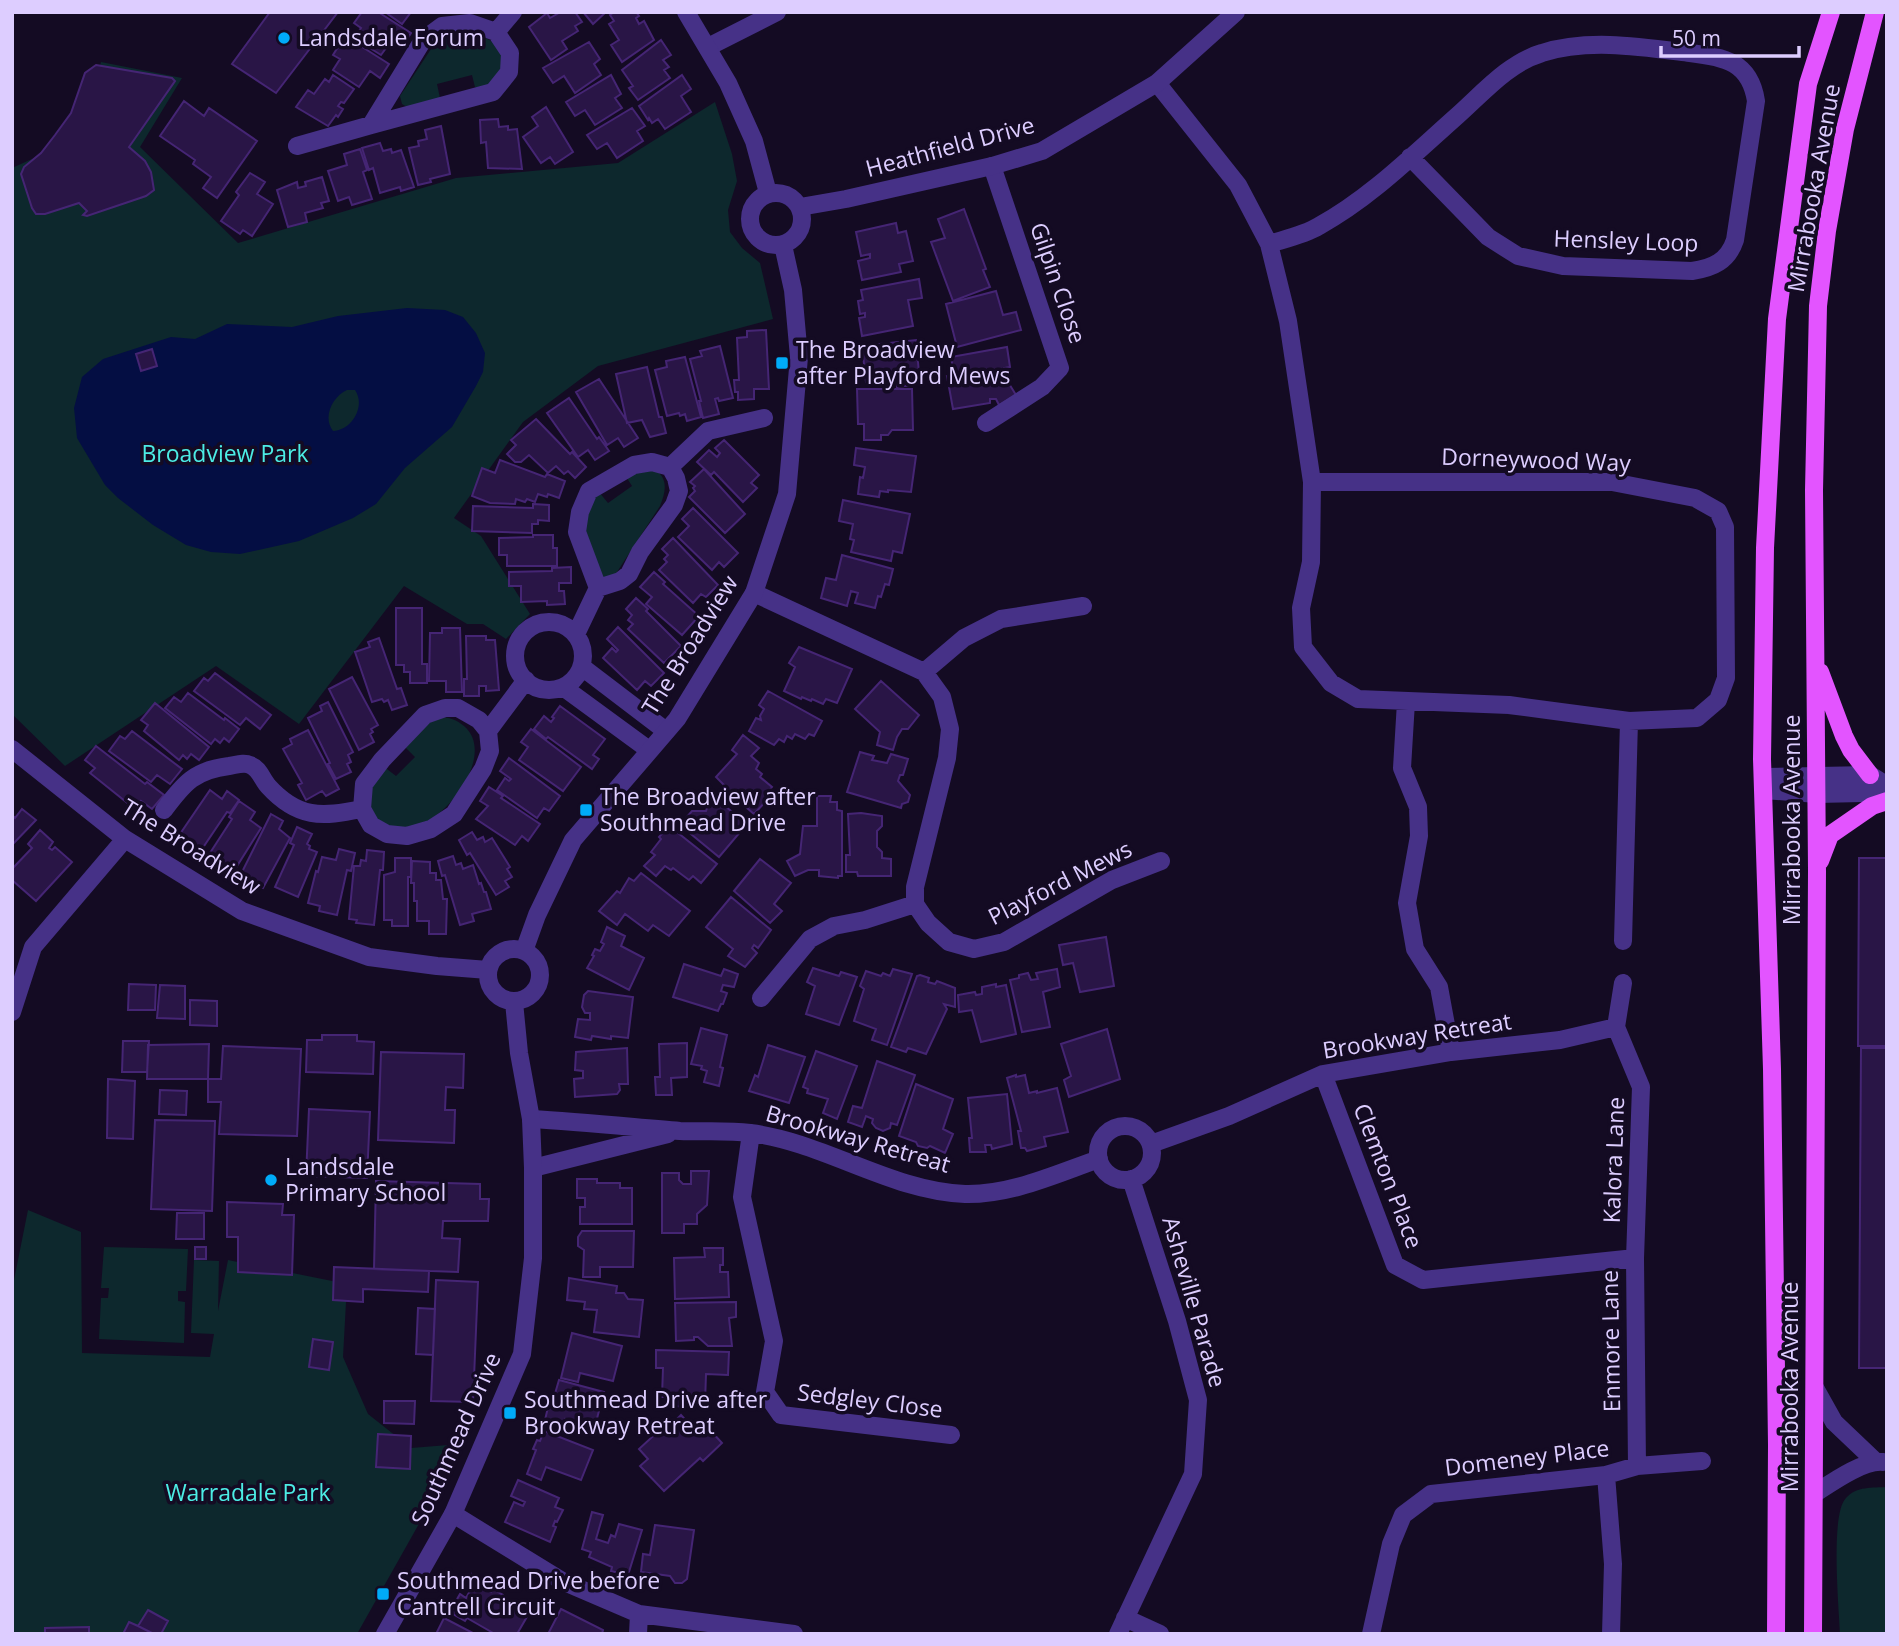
<svg xmlns="http://www.w3.org/2000/svg" width="1899" height="1646" viewBox="0 0 1899 1646" font-family="'Open Sans',sans-serif">
<style>
.green{fill:#0d282d}
.water{fill:#040e43;fill-rule:evenodd}
.building{fill:#291546;stroke:#452574;stroke-width:2}
.lines{fill:none;stroke-linecap:round;stroke-linejoin:round}
.minor{stroke:#463187;stroke-width:18}
.tertiary{stroke:#463187;stroke-width:18}
.primary{stroke:#e354ff;stroke-width:18}
.poi-dot{fill:#00abf8;stroke:#140b23;stroke-width:2.5}
.labels{text-anchor:middle;stroke-width:7;stroke-linejoin:round;paint-order:stroke}
.poi-label{font-size:23px;fill:#ddcdff;stroke:#140b23;text-anchor:start}
.street-label{font-size:23px;fill:#ddcdff;stroke:#140b23}
.park-label{font-size:23px;fill:#4cece5;stroke:#140b23}
</style>
<rect width="100%" height="100%" fill="#140b23"/>
<path class="green" d="M463,35C519,32 509,90 475,87L472,75L437,84L440,98L407,107L402,104L400,96L433,46L445,38Z
M101,62L182,78L140,147L238,243L456,178L618,163L715,102L732,154L737,181L728,210L730,232L742,248L760,263L773,319L598,366L523,422L454,518L481,536L530,614L506,639L483,624H467L404,586L299,724L216,666L65,766L12,714V168L43,154L92,96Z
M656,470C669,480 665,493 660,506L617,572L613,577L603,580L581,518L599,492L608,503L632,486L625,475Z
M439,717C449,717 457,720 464,726C501,757 434,841 393,828C385,825 376,818 369,814L367,789L383,766L396,776L415,757L404,746L416,731Z
M28,1210L81,1232L82,1353L210,1357L214,1334L191,1333L194,1260L219,1261L218,1311L228,1260L347,1284L343,1357L368,1414L411,1448L461,1444L429,1506L357,1634H12V1290Z
M104,1247L188,1249L186,1291H178V1301L185,1302L184,1343L99,1339L101,1298H108L109,1288H101Z
M1887,1487V1632L1886,1634H1840C1839,1608 1830,1514 1846,1498C1857,1486 1872,1488 1887,1487Z"/>
<path class="water" d="M407,308L445,310L463,317L476,333L485,353L483,372L476,386L452,427L405,468L376,504L353,518L299,541L240,554L211,552L186,545L153,525L118,498L105,485L77,438L74,408L82,377L103,359L171,337L195,339L227,324L292,327L338,316ZM347,390H355C366,406 352,430 333,431C322,417 333,396 347,390Z"/>
<path class="building" d="M270,12H338L276,93L232,64Z
M362,12H378L411,33L402,47L392,40L381,55L354,38L361,28L354,23Z
M385,12H411L402,24Z
M555,12H575L582,22L575,26L578,31L562,41L567,49L551,60L529,27L547,13L550,18L557,14Z
M583,12H606L593,24Z
M614,12H636L639,16L636,18L639,24L644,21L654,40L622,62L611,45L619,40L609,24L614,21L610,15Z
M345,36L389,64L380,78L370,71L359,87L333,70L340,59L333,55Z
M661,40L671,55L663,60L669,67L664,70L670,78L638,100L629,88L633,86L622,70Z
M589,42L600,59L594,64L601,75L575,93L564,76L553,83L543,68Z
M96,65L172,78L175,81L129,147L145,161L151,172L154,190L146,196L87,216L83,215L87,211L79,203L45,214H36L32,208L21,174L24,167L41,153L55,135L71,113L85,73Z
M333,75L354,89L344,103L341,102L338,106L343,109L338,117L336,115L328,126L296,107L308,90L314,94L325,79L329,82Z
M611,75L621,94L615,98L622,108L595,125L585,110L575,116L566,102Z
M682,75L691,89L681,96L691,112L665,129L658,119L652,123L649,118L648,120L639,106Z
M184,101L204,116L209,108L257,141L217,198L203,188L211,177L193,164L195,160L160,136Z
M546,107L573,152L555,164L550,157L541,163L523,137L538,126L532,117Z
M632,108L645,126L637,131L643,141L617,158L607,143L597,149L587,135Z
M498,119L499,127L508,126V130L517,129L522,169L488,168L486,142L481,143L480,120Z
M441,126L450,174L430,179L431,182L418,185L409,148L419,146L418,141L427,139L425,130Z
M380,143L383,151L391,149L392,153L401,150L414,187L401,191L400,187L380,193L373,168L369,170L362,148Z
M360,149L367,170L363,172L372,199L352,205L349,197L338,201L328,171L347,165L344,154Z
M250,173L265,182L257,194L273,204L252,236L243,230L240,234L221,221L239,195L236,192Z
M322,177L329,201L321,203L323,208L305,213L307,222L288,227L277,190L297,182L298,188L306,186L305,182Z
M964,209L986,269L983,270L990,287L953,301L931,242L945,238L938,219Z
M896,223L898,233L906,231L913,261L899,264L901,272L862,280L858,261L870,258V254L861,256L856,232Z
M919,279L922,298L908,300L913,326L862,336L859,318L865,317V313L860,314L858,301L863,300L861,290Z
M996,291L1003,315L1016,312L1021,330L957,347L946,304Z
M766,330L769,389H754V399L738,400V392H735L734,380H739L737,338L747,337V331Z
M916,340L920,384L897,387V382L870,384V381L866,382L862,346Z
M720,346L733,398L719,401L718,398L715,399L719,414L703,418L699,401H701L690,359L702,356L700,351Z
M1007,347L1010,367L1004,368L1006,379L1016,395L999,405L996,399H990V403L953,409L947,376L954,375L951,357Z
M152,349L157,366L141,371L136,354Z
M685,357L701,417L687,421L685,414L680,416L679,413L667,416L655,370L667,367L666,361Z
M647,367L659,417H662L666,433L650,437L642,420L627,423L616,374Z
M599,379L638,438L624,447L618,438L607,445L576,392Z
M857,389H912L913,430H892L888,435H881V440H864V424H858Z
M569,398L597,439L599,437L609,451L595,460L588,450L578,457L547,413Z
M536,419L570,454L572,452L586,467L575,478L568,471L564,474L556,466L548,473L529,455L521,462H515L507,454L516,445L511,440Z
M724,440L759,475L751,483L757,488L743,502L714,472L711,475L697,462L709,450L717,457L720,453L715,448Z
M856,448L916,456L911,492L888,490V492L880,491L879,497L858,494L860,477L863,478L865,467L854,465Z
M500,460L545,477L547,474L565,481L559,498L548,494L547,497L538,494L535,502L527,499L525,502L516,499L515,504L490,503L472,496L482,468L495,473Z
M704,469L745,514L725,533L689,497L695,491L693,488L695,486L690,482Z
M843,500L910,514L902,553L893,551L891,561L851,552L854,540L850,539L853,524L839,521Z
M533,504L549,505V521L538,520V524H532V533L472,531L473,506L533,508Z
M693,508L738,553L724,567L719,562L712,570L678,537L689,526L682,519Z
M533,535H553V548H557V566H507V555H499V538L533,537Z
M673,538L718,585L706,597L701,594L693,603L659,570L667,562L664,559L668,555L662,549Z
M842,555L893,569L889,585L885,584L881,597L878,596L875,608L855,603L858,593L851,591L847,606L821,598L826,578L836,580Z
M571,567V583H559V591H564L565,604L547,605V601L521,602V586H509V572L552,571V568Z
M654,572L665,582L663,584L699,616L682,635L646,604L652,597L640,587Z
M636,598L648,609L646,611L681,646L664,663L628,629L633,624L628,620L632,615L626,609Z
M396,608H422V664H427V683H410V672H404V665H396Z
M618,627L664,673L651,686L645,681L637,690L603,658L612,648L616,652L618,650L607,639Z
M442,628H460L462,692H446V681H429L430,633H442Z
M466,636H486V640H495L499,690L486,691V686H479V696H464V679H467Z
M379,638L397,689L401,688L407,705L392,710L388,700L384,702L382,699L372,702L355,652L370,647L368,642Z
M799,647L852,669L837,703L826,699L823,704L812,699L811,701L802,697L801,699L784,691L795,667L789,663Z
M215,673L271,715L260,729L246,718L240,725L194,691L204,678L208,681Z
M352,677L378,725L371,729L373,732L370,734L374,742L359,750L329,689Z
M881,681L919,715L908,729H902L897,737L893,750L877,745L880,732L855,709Z
M768,691L822,721L814,736L809,734L805,739L795,734L792,739L787,736L784,742L779,739L774,745L749,731L756,718L761,720L760,716L764,709L759,705Z
M188,693L224,720L225,718L239,729L229,742L224,738L220,743L215,739L211,744L165,708L174,697L181,702Z
M328,702L353,752L348,755L351,762L347,764L351,772L336,779L328,764L330,763L308,718L322,711L320,706Z
M155,703L209,747L199,760L191,754L187,759L183,755L179,760L144,731L148,725L141,720Z
M560,706L605,739L593,755L599,759L592,769L548,737L546,739L534,729L544,716L551,722L554,718L552,717Z
M531,729L581,767L563,791L519,760L528,747L521,742Z
M308,730L339,789L326,796L322,791L306,800L298,785L302,783L283,749L292,744L290,739Z
M132,731L182,769L170,784L157,775L151,782L109,751L120,736L125,739Z
M743,735L759,748L751,756L759,763L756,769L762,774L760,777L772,787L766,795L769,798L754,814L723,787L724,785L716,777L737,754L732,750Z
M96,746L145,784L147,782L164,795L152,809L141,801L139,804L134,800L130,805L90,773L95,768L85,760Z
M860,752L874,756L872,760L887,763L891,754L908,759L903,775H900L898,781L910,795L908,802L902,804L901,808L847,792Z
M509,758L560,796L549,811L544,808L537,818L497,790L505,778L509,781L511,779L500,771Z
M489,787L503,796L501,798L540,824L528,841L522,836L515,845L476,819L488,806L480,801Z
M709,788L722,798L720,802L747,824L719,857L686,830L685,819L692,811H706L707,808L699,801Z
M210,790L222,799L227,791L239,800L230,813L227,812L202,849L180,834Z
M817,796H831L830,802H837V810L842,811V876H838V878L819,876V870H808L795,876L787,861L800,854L803,826H817Z
M239,801L255,812L250,820L261,828L232,874L216,864L219,859L210,853L232,819L229,817Z
M22,809L36,820L12,845V815L15,818Z
M861,813L882,816V826L877,831V847L882,852V858L891,859V876H858L857,872H846V855H850L848,814Z
M271,814L283,821L279,829L290,838L263,888L240,876Z
M297,827L312,834L307,844L310,846L309,849L317,852L298,897L275,887L294,845L290,843Z
M666,829L670,831L673,829L717,864L701,883L693,876L689,880L673,868L671,870L665,866L656,876L644,866L655,855L651,852L661,839L659,837Z
M40,830L53,842L49,848L52,850L55,847L72,862L36,901L12,880V869L32,848L28,844Z
M472,832L477,840L483,837L485,842L492,838L510,867L507,869L512,877L505,881L509,887L496,895L470,853L467,855L459,840Z
M339,849L355,853L351,871L347,870L337,915L319,911L320,906L308,903L316,871L318,872L322,857L336,860Z
M367,850L384,852L383,870H380L374,925L356,923L357,920L349,919L354,866H360L361,860L366,861Z
M453,856L456,865L461,863L463,869L473,865L479,884L481,883L484,892H486L491,909L472,914L474,921L460,925L445,875L442,876L438,861Z
M395,858H411V877H408V926H392V920H384V875L395,872Z
M1859,858H1887V1046H1858Z
M760,859L791,883L774,904L782,911L770,923L734,891Z
M412,861L430,862V873H436V880H441L443,899H447L446,934H429V921H417V901H414V883H411Z
M641,873L690,911L669,936L653,925L648,931L625,914L617,925L599,911L617,891L620,893L629,878L634,881Z
M731,897L771,930L758,948L754,945L752,948L757,953L745,967L728,956L733,949L706,927Z
M607,927L625,936L621,946L644,958L629,990L587,968L594,956L592,955L595,949L600,951L604,944L601,942Z
M1106,937L1114,986L1080,992L1073,963L1063,965L1059,945Z
M684,964L721,976L724,969L738,974L734,987L723,985L721,991L727,993L723,1004H721L718,1011L673,997Z
M813,968L839,976L841,972L857,977L839,1025L806,1014L815,986L807,982Z
M893,969L912,974L887,1045L872,1040L876,1029L854,1021L864,989L860,986L866,971L881,976L883,973L890,976Z
M1057,969L1060,987L1043,992L1050,1027L1022,1032L1010,980L1019,978V975L1028,973L1031,980L1038,979L1036,973Z
M920,975L929,978L928,982L935,984L937,981L955,988V1007L944,1004L947,1009L926,1054L908,1048L906,1052L891,1047L917,976Z
M129,984L156,985L155,1010H128Z
M996,984V987L1006,985L1016,1034L981,1042L972,1010L959,1012L958,995L975,992L976,995L982,994V987Z
M160,985L185,986V1019L157,1018Z
M588,991L633,997L628,1038L611,1036V1039L592,1036L591,1040L575,1037L578,1019L590,1020V1013H585L582,1007L584,995Z
M190,1000L217,1001V1026L190,1025Z
M701,1028L727,1035L720,1067L723,1068L719,1086L704,1082L707,1071L701,1069L702,1066L691,1064Z
M1107,1029L1120,1079L1069,1097L1064,1080L1071,1076L1061,1044Z
M322,1035H357V1041L374,1042L373,1074L306,1072L307,1040H322Z
M123,1041H149L147,1072H122Z
M687,1043V1077L671,1078L672,1095H656L655,1077H660L659,1044Z
M209,1044L208,1079H147L148,1045Z
M768,1045L805,1057L789,1103L749,1091L755,1075L758,1077Z
M223,1046L301,1049L297,1136L219,1134L221,1102H208V1079H221Z
M627,1048L628,1084H619L620,1090L617,1094L575,1097L574,1079L583,1078V1071L575,1070L576,1052Z
M1861,1048H1887V1368H1859Z
M816,1051L857,1066L837,1119L823,1113L828,1099L807,1093L808,1089L803,1087Z
M381,1052L464,1054L463,1088L446,1087L445,1110H455L454,1143L378,1140Z
M877,1061L915,1075L897,1125L891,1123L890,1128L883,1131L876,1128L872,1123L873,1119L866,1116L862,1127L848,1122L853,1106L862,1108Z
M1016,1075V1077L1025,1075L1029,1093L1037,1091V1093L1057,1088L1068,1132L1044,1137L1046,1146L1027,1151L1025,1148H1021L1018,1131H1021L1007,1078Z
M108,1079L135,1081L133,1139L107,1138Z
M916,1084L953,1099L943,1129L953,1134L945,1153L930,1146L927,1148L918,1146L916,1142L899,1136Z
M160,1090L187,1091L186,1115L159,1114Z
M1007,1094L1012,1144L992,1149L991,1145H985L986,1152H970L969,1138H972L968,1098Z
M309,1109L370,1112L367,1178L306,1176Z
M155,1120L215,1121L212,1211L151,1209Z
M691,1171H709L707,1205L697,1214V1224H684V1233H662V1173H679V1180L683,1184H691Z
M577,1179H597V1183H620V1188H632V1224H580V1207H585V1198H577Z
M376,1181L480,1184V1199H489L488,1221H443L442,1238L460,1239L458,1272L374,1269Z
M227,1202L283,1204L282,1215H294L292,1275L238,1272V1237H227Z
M177,1213H204V1239H176Z
M582,1231H634L633,1267H600V1277H583L584,1250L578,1246V1237Z
M195,1247H206V1259H195Z
M704,1248H723V1265H720V1272H728L729,1297L675,1299L674,1258L705,1257Z
M334,1267L429,1271L428,1292L363,1289V1302L333,1300Z
M569,1278L617,1286L616,1293H624L628,1299L643,1300L639,1337L594,1332L597,1310L584,1309L585,1302L567,1300Z
M436,1280L478,1282L473,1402L431,1401Z
M736,1302V1317L729,1318L732,1346H708L698,1337H694V1340L676,1341L675,1303Z
M418,1308L435,1309L433,1355L416,1354Z
M572,1333L622,1346L613,1381L580,1373L578,1382L561,1378Z
M313,1339L333,1342L329,1370L309,1367Z
M656,1350L729,1352L728,1375L706,1374L705,1403H690L689,1407L673,1406V1397H662L663,1368H656Z
M559,1380L604,1392L595,1426L565,1419L564,1425L545,1420L549,1403L556,1405L557,1398L554,1397Z
M384,1401H415L414,1424L384,1423Z
M681,1415L691,1426L694,1423L705,1435L710,1430L722,1443L703,1461L700,1458L664,1491L640,1466L648,1459L639,1449L663,1427L666,1430Z
M544,1431L593,1450L581,1480L546,1467L541,1480L527,1474L536,1450L533,1449L537,1440L540,1441Z
M378,1434L411,1436L410,1469L376,1467Z
M518,1480L559,1498L555,1507L563,1510L557,1522L555,1521L553,1526L556,1527L550,1542L505,1522L514,1502L523,1506L525,1502L511,1496Z
M592,1512L603,1515L596,1539L608,1543L611,1535L615,1537L619,1524L642,1530L628,1575L611,1571L612,1567L589,1557L591,1552L582,1549Z
M655,1525L694,1530L687,1579L682,1583H675L670,1576L641,1572L643,1554L650,1555Z
M472,1574L487,1583L484,1589L491,1592L493,1589L503,1595L505,1602L528,1615L517,1634H495L467,1618L465,1621L453,1614L455,1610L452,1608L460,1594L466,1598L471,1589L466,1586Z
M561,1609L603,1630L602,1634H548Z
M148,1610L168,1621L161,1634H154L138,1626Z
M444,1618L473,1633L472,1634H436Z
M129,1622L138,1626L154,1634H123Z
M89,1627V1634H45V1628Z"/>
<g class="lines">
<path class="minor" d="M496,32L513,12
M708,47L777,12
M1157,83L1238,185L1269,244L1288,321L1312,482L1311,562L1301,608L1303,647L1331,683L1358,699L1509,705L1629,721L1697,718L1718,700L1726,678L1725,527L1718,511L1695,498L1612,482H1312
M297,146L371,125L493,92L509,72L510,53L496,32L470,23L442,26L423,40L371,125
M1269,244C1285,239 1304,235 1319,226C1370,198 1413,155 1457,116C1482,94 1508,63 1542,53C1588,38 1643,47 1690,53C1725,57 1750,62 1756,101L1735,240C1728,261 1713,268 1692,271L1563,266L1518,256L1488,237L1410,157
M986,423L1042,387L1060,368L992,166
M670,467L708,431L764,418
M754,593L924,672L942,697L950,729L947,758L915,887V904L928,923L949,942L974,949L1004,942L1112,880L1161,861
M515 656a34 34 0 1 1 68 0a34 34 0 1 1-68 0Z
M576,634L598,588L577,532L580,512L589,491L634,465L652,462L670,467L676,478L679,491L674,505L640,552L629,574L620,581L598,588
M582,667L666,731
M924,672L964,638L1001,619L1083,606
M563,687L649,750
M1406,702L1402,768L1418,807L1419,836L1407,903L1415,949L1439,987L1451,1052
M445,708H458L479,720L488,731L490,751L483,769L454,814L431,829L407,836L387,834L371,825L362,809L364,784L382,760L425,715Z
M488,731L526,680
M164,810C184,783 195,770 229,766C236,765 244,762 250,765C259,768 262,779 268,786C298,819 321,817 362,809
M1623,941L1629,721
M761,998L810,939L834,926L865,920L915,904
M1616,1027L1641,1087L1635,1258L1637,1466
M1323,1074L1395,1265L1423,1280L1635,1258
M531,1119C581,1122 631,1127 680,1131C703,1132 727,1130 750,1133C824,1142 890,1191 965,1194C1011,1195 1056,1174 1099,1159
M1098 1153a27 27 0 1 1 54 0a27 27 0 1 1-54 0Z
M751,1133L742,1197L774,1341L765,1392L781,1415L951,1435
M1151,1144L1229,1116L1323,1074L1451,1052L1560,1040L1616,1027L1623,983
M533,1168L668,1134
M1815,1388L1834,1422L1875,1461
M1606,1475L1613,1564L1611,1634
M1814,1494C1831,1483 1863,1460 1883,1462
M453,1514L562,1581L639,1614L794,1634
M1125,1618L1160,1634
M638,1634L639,1614
M1118,1634L1193,1474L1198,1400L1177,1321L1131,1179
M1371,1634L1391,1544L1403,1515L1431,1494L1606,1475L1637,1466L1702,1461"/>
<path class="tertiary" d="M686,12L728,83L754,141L768,193
M750 219a26 26 0 1 1 52 0a26 26 0 1 1-52 0Z
M800,207L846,199L992,166L1042,151L1157,83L1236,12
M12,749L125,839L242,911L369,957L437,966L488,970
M1763,777L1870,775L1886,785
M1764,790L1817,794L1863,793L1887,785
M488 975a26 26 0 1 1 52 0a26 26 0 1 1-52 0Z
M524,951L537,915L573,840L677,719L754,593L787,494L799,357L793,290L783,245
M12,1012L33,947L125,839
M385,1634L453,1514L522,1354L533,1258V1168L531,1119L519,1053L514,1002"/>
<path class="primary" d="M1820,672L1844,736L1851,750L1870,775
M1820,861L1830,835L1872,806L1887,801
M1776,1634L1777,1445L1772,1069L1762,759L1765,548L1777,319L1808,84L1831,12
M1813,1634L1817,871L1814,490L1818,306L1827,231L1845,129L1875,12"/>
</g>
<g class="poi-dot">
<circle cx="284" cy="38" r="7"/>
<rect x="775" y="356" width="14" height="14" rx="3.5"/>
<rect x="579" y="803" width="14" height="14" rx="3.5"/>
<circle cx="271" cy="1180" r="7"/>
<rect x="503" y="1406" width="14" height="14" rx="3.5"/>
<rect x="376" y="1587" width="14" height="14" rx="3.5"/>
</g>
<g class="labels">
<g class="poi-label">
<text x="298" y="46">Landsdale Forum</text>
<text x="796" y="358">The Broadview<tspan x="796" dy="26">after Playford Mews</tspan></text>
<text x="600" y="805">The Broadview after<tspan x="600" dy="26">Southmead Drive</tspan></text>
<text x="285" y="1175">Landsdale<tspan x="285" dy="26">Primary School</tspan></text>
<text x="524" y="1408">Southmead Drive after<tspan x="524" dy="26">Brookway Retreat</tspan></text>
<text x="397" y="1589">Southmead Drive before<tspan x="397" dy="26">Cantrell Circuit</tspan></text>
</g>
<g class="street-label">
<text transform="translate(950 147) rotate(-15)" y="8">Heathfield Drive</text>
<text transform="translate(1814 188) rotate(-80)" y="8">Mirrabooka Avenue</text>
<text transform="translate(1626 241) rotate(2)" y="8">Hensley Loop</text>
<text transform="translate(1058 283) rotate(71)" y="8">Gilpin Close</text>
<text transform="translate(1536 460) rotate(2)" y="8">Dorneywood Way</text>
<text transform="translate(690 645) rotate(-58)" y="8">The Broadview</text>
<text transform="translate(1792 820) rotate(-90)" y="8">Mirrabooka Avenue</text>
<text transform="translate(191 847) rotate(32)" y="8">The Broadview</text>
<text transform="translate(1060 883) rotate(-27)" y="8">Playford Mews</text>
<text transform="translate(1417 1036) rotate(-9)" y="8">Brookway Retreat</text>
<text transform="translate(858 1139) rotate(16)" y="8">Brookway Retreat</text>
<text transform="translate(1614 1160) rotate(-88)" y="8">Kalora Lane</text>
<text transform="translate(1388 1176) rotate(69)" y="8">Clemton Place</text>
<text transform="translate(1194 1302) rotate(74)" y="8">Asheville Parade</text>
<text transform="translate(1611 1341) rotate(-91)" y="8">Enmore Lane</text>
<text transform="translate(1790 1387) rotate(-90)" y="8">Mirrabooka Avenue</text>
<text transform="translate(870 1401) rotate(7)" y="8">Sedgley Close</text>
<text transform="translate(456 1439) rotate(-66)" y="8">Southmead Drive</text>
<text transform="translate(1527 1458) rotate(-7)" y="8">Domeney Place</text>
</g>
<g class="park-label">
<text x="225" y="462">Broadview Park</text>
<text x="248" y="1501">Warradale Park</text>
</g>
</g>
<rect width="1899" height="1646" fill="none" stroke="#ddcdff" stroke-width="28"/>
<path d="M1661 46v10h138v-10" fill="none" stroke="#ddcdff" stroke-width="3.5"/>
<text x="1672" y="46" font-size="21" fill="#ddcdff" stroke="#140b23" stroke-width="5" paint-order="stroke">50 m</text>
</svg>
